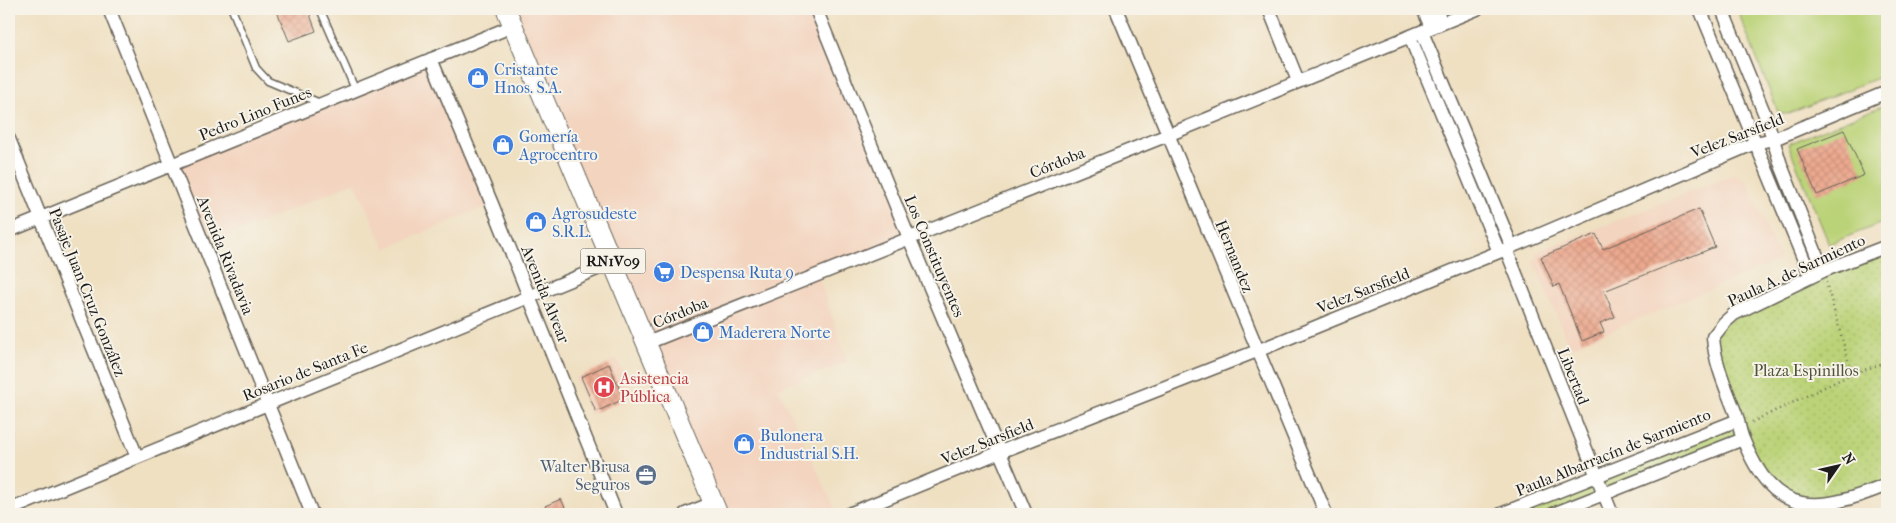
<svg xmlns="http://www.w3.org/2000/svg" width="1896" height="523" viewBox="0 0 1896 523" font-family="'IM FELL French Canon',serif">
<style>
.built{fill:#f3d4bf}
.green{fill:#bbd378;stroke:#6c784a}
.park{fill:url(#park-dots);stroke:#6c784a}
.building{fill:url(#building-cross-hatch)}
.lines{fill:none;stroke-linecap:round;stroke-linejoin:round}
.lane-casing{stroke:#666156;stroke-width:9}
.street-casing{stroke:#666156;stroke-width:15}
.primary-casing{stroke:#666156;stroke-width:21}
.path{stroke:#666156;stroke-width:2.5;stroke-dasharray:1 4;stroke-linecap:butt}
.lane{stroke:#fff;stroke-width:6}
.street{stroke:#fff;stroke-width:12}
.primary{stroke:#fff;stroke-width:19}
.labels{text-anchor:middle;stroke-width:4;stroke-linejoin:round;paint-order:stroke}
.shield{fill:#f7f3e8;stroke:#5e5c59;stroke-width:1}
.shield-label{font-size:15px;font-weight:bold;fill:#1c1c1c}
.shop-label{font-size:16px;fill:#366cbe;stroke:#f7f3e8;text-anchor:start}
.street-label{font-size:16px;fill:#1c1c1c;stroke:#f7f3e8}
.park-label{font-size:16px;fill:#4c5338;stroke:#f7f3e8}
.health-label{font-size:16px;fill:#be3a42;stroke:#f7f3e8;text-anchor:start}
.service-label{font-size:16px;fill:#4e5e75;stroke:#f7f3e8;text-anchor:end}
</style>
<defs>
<pattern id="park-dots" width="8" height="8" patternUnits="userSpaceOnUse" patternTransform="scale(1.25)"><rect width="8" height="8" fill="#bbd378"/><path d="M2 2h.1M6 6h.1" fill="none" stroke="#a0b567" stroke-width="1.8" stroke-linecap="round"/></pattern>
<pattern id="building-cross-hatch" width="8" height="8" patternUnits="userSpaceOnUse" patternTransform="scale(1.25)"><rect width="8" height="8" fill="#eca98f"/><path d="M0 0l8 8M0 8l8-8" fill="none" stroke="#ca917b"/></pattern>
</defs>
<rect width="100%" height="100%" fill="#f7f3e8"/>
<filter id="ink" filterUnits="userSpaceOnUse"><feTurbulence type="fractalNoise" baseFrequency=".02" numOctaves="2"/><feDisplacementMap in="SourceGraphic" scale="10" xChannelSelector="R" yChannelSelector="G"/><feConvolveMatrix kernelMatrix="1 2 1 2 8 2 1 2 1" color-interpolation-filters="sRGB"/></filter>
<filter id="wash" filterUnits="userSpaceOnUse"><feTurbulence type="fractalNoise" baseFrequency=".0096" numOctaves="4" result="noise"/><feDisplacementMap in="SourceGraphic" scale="20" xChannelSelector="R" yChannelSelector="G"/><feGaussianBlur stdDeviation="1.12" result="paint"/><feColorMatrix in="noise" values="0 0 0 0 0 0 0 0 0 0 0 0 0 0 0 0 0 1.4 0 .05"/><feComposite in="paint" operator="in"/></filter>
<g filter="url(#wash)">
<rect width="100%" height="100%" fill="#efe0c2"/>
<path class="built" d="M506,9H816L909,238L818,275L847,362L778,388L838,514H718Z
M431,59L492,204L385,249L355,182L205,246L172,164Z
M1733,175L1746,179L1780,260L1570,348L1534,263L1537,252Z
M617,359L634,396L590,415L575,378Z"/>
<path class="green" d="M1737,9H1887V74L1788,114L1778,112Z
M1887,104V221L1829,244L1788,144Z
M1738,420L1743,439L1553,514H1501Z"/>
<path class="park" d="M1887,246V485L1805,505L1763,478L1713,337L1724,323Z"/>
<g id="blocks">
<path class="building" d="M276,9H308L316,31L289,41Z
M1844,130L1864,175L1817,195L1797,149Z
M1699,209L1715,247L1604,291L1615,317L1600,323L1604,332L1582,341L1559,284L1554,287L1541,257L1596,234L1603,249Z
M609,364L624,399L596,412L581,377Z
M561,499L568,514H548L545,506Z"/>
</g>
</g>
<g filter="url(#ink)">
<use href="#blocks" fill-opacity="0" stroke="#666156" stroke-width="1"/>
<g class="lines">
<g class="lane-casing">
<path id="lane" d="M232,9L256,68L268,81L320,103
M320,9L355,89"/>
</g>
<g class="street-casing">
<path id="street" d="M109,9L312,514
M816,9L909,238L1026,514
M1116,9L1326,514
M1269,9L1298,81
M1423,9L1431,27
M1436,9L1442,23
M1700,9L1811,277
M1722,9L1767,120L1781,165L1823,271
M1422,32L1512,247
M1410,37L1499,252
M431,59L492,204L616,514
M9,139L137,457
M9,231L513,26
M1887,246L1823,271L1734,314L1724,323L1713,337C1715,366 1727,390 1737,417C1739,424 1740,432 1743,439C1775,520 1818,513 1887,485
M1506,249L1612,514
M647,343L1168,135L1477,9
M9,510L614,262
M685,514L713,503
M849,514L1000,452L1257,351L1506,249L1755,143L1774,139L1887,92
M1501,514L1738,420
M1553,514L1743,439"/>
</g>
<g class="primary-casing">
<path id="primary" d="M506,9L718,514"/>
</g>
<path class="path" d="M1826,282L1852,374
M1752,422L1852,374L1887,362"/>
<use href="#lane" class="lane"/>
<use href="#street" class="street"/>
<use href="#primary" class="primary"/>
</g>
</g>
<defs>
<g id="shop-disc" transform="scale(1.125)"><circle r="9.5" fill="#3f7fe0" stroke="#f7f3e8"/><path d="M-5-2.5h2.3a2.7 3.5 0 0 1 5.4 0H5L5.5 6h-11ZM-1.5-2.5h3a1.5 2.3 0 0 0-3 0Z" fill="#fff"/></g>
<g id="supermarket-disc" transform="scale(1.125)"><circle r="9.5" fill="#3f7fe0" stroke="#f7f3e8"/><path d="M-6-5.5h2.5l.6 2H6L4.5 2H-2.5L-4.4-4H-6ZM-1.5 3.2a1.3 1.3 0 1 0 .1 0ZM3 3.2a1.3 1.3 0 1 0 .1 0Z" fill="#fff"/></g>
<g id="hospital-disc" transform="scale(1.125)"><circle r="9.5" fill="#e0444e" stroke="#f7f3e8"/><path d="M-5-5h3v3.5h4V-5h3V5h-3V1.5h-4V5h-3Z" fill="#fff"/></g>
<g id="office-disc" transform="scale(1.125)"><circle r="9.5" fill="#5c6f8a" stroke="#f7f3e8"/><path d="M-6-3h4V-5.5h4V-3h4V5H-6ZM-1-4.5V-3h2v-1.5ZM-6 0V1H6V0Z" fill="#fff"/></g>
</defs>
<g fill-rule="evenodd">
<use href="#shop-disc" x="478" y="78"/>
<use href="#shop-disc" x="503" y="145"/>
<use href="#shop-disc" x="536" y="222"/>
<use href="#supermarket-disc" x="664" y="272"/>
<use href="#shop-disc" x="703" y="332"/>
<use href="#hospital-disc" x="604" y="387"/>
<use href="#shop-disc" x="744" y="444"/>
<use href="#office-disc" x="646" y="475"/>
</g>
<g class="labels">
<rect class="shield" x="580.5" y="248.5" width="65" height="25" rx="4"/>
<g class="shield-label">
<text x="613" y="266">RN1V09</text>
</g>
<g class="shop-label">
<text x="494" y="75">Cristante<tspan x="494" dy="18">Hnos. S.A.</tspan></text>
<text x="519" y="142">Gomería<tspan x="519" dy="18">Agrocentro</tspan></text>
<text x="552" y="219">Agrosudeste<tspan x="552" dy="18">S.R.L.</tspan></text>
<text x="680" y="278">Despensa Ruta 9</text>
<text x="719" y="338">Maderera Norte</text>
<text x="760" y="441">Bulonera<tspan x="760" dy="18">Industrial S.H.</tspan></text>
</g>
<g class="street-label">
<text transform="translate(255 113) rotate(-22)" y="6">Pedro Lino Funes</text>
<text transform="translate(1737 135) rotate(-21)" y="6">Velez Sarsfield</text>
<text transform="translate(1057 162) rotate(-22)" y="6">Córdoba</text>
<text transform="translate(226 255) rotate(68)" y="6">Avenida Rivadavia</text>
<text transform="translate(935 256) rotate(67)" y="6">Los Constituyentes</text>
<text transform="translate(1235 256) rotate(68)" y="6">Hernandez</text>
<text transform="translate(1796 270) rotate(-25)" y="6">Paula A. de Sarmiento</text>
<text transform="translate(1363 290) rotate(-22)" y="6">Velez Sarsfield</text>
<text transform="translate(88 292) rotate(68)" y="6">Pasaje Juan Cruz González</text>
<text transform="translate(546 294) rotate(68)" y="6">Avenida Alvear</text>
<text transform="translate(680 312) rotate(-22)" y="6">Córdoba</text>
<text transform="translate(305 371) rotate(-22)" y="6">Rosario de Santa Fe</text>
<text transform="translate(1574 376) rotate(68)" y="6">Libertad</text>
<text transform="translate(987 441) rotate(-22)" y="6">Velez Sarsfield</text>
<text transform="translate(1613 452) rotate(-22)" y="6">Paula Albarracín de Sarmiento</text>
</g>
<g class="park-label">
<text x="1806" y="376">Plaza Espinillos</text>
</g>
<g class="health-label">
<text x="620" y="384">Asistencia<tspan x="620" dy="18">Pública</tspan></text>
</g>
<g class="service-label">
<text x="630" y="472">Walter Brusa<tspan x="630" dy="18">Seguros</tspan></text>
</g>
</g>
<rect width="1896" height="523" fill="none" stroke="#f7f3e8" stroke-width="30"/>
<g transform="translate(1838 466) rotate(56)" stroke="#f7f3e8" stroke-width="4" paint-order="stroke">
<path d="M0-4L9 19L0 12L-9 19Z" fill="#1c1c1c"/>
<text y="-8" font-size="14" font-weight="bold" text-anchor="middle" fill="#1c1c1c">N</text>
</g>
</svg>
